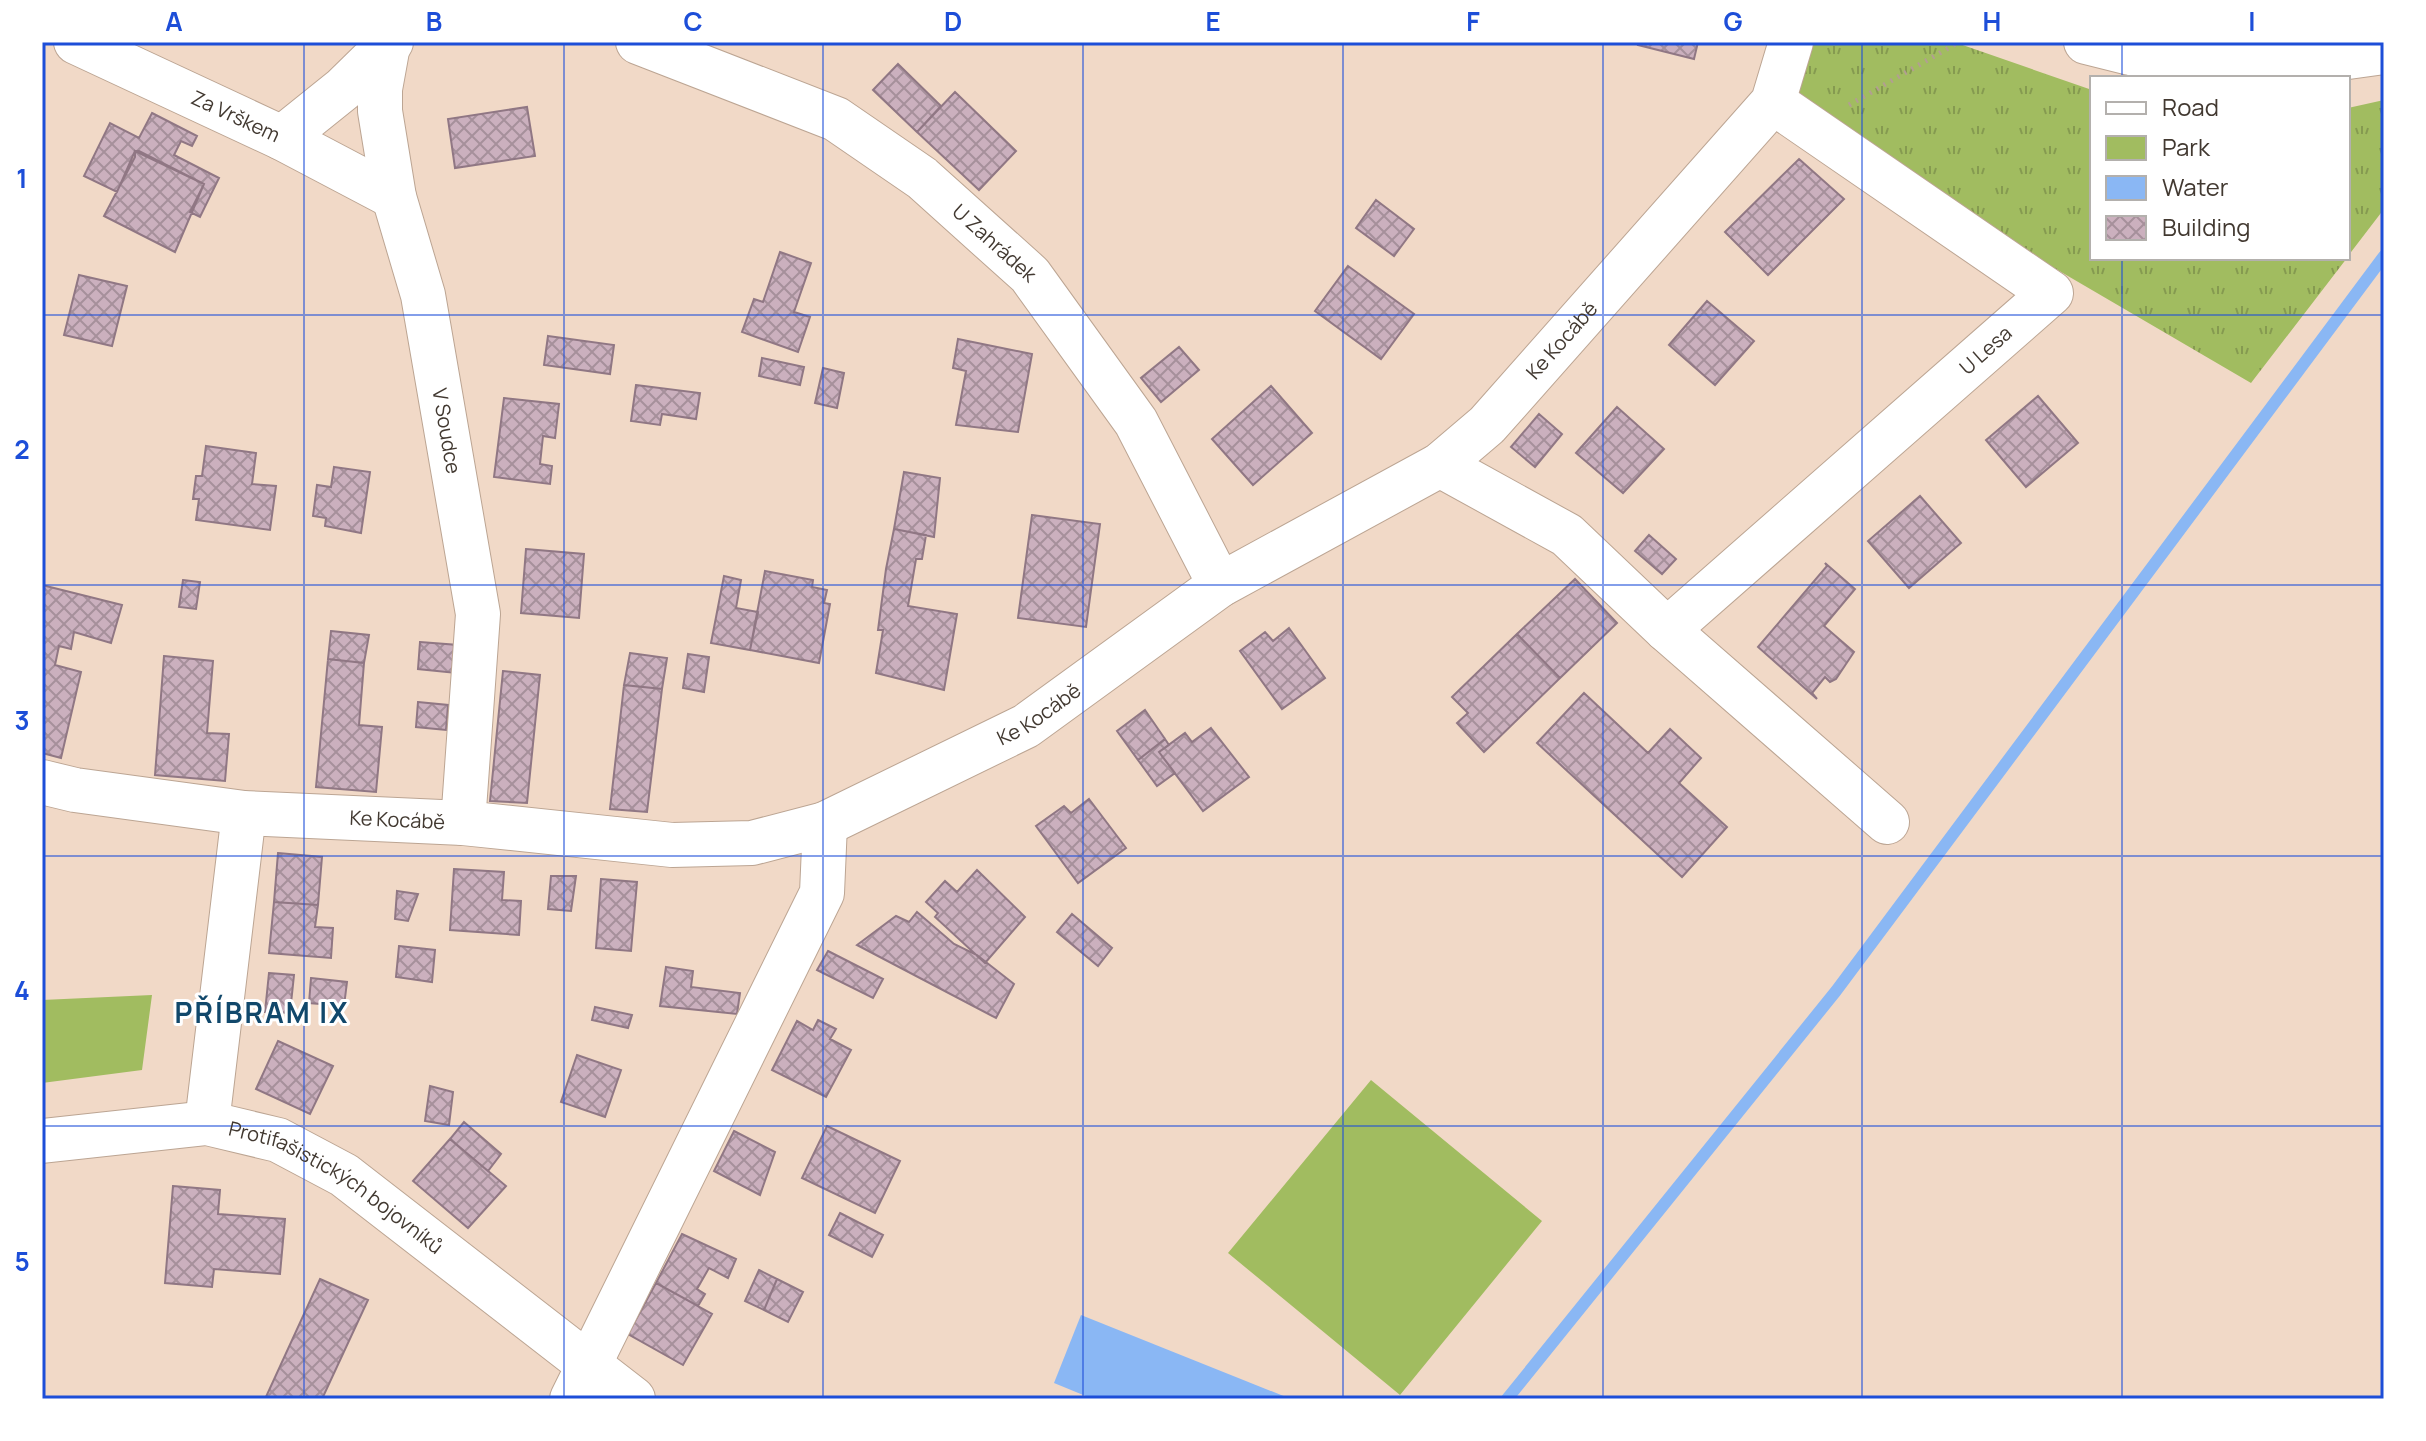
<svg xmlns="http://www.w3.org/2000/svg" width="2426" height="1441" viewBox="0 0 2426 1441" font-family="Manrope,sans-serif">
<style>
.grass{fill:url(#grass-tufts)}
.park{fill:#a1bc60}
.water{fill:#8ab7f4}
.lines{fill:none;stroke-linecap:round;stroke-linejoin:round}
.stream{stroke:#8ab7f4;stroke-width:12}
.building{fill:url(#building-cross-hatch);stroke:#907784;stroke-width:2}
.minor-casing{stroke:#bca593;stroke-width:46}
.path{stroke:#b29f91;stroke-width:5;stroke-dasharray:2 6;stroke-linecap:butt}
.minor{stroke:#fff;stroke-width:44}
.grid{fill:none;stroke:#1d4ed8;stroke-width:2;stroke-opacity:0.55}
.labels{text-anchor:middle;stroke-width:6;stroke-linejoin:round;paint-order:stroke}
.street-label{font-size:20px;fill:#423931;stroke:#fff}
.district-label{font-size:28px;font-weight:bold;letter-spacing:2px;fill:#11486b;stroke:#fff}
.neatline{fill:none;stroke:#1d4ed8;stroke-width:3}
.grid-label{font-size:26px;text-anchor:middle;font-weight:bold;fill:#1d4ed8}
</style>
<defs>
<pattern id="grass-tufts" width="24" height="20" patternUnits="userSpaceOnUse" patternTransform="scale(2)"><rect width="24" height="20" fill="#a1bc60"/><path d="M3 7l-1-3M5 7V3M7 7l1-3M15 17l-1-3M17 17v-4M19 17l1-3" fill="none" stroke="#859a50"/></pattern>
<pattern id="building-cross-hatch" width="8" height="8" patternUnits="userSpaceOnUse" patternTransform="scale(2)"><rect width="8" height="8" fill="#cbb0be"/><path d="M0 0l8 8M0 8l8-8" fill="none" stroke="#a6909b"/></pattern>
</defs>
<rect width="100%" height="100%" fill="#f1d9c7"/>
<path class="grass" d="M1809,42H1954L2092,90V258H2347L2251,383L1936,199L1797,96Z
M2384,100V209L2348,256V108Z"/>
<path class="park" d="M152,995L142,1070L42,1083V1000Z
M1371,1080L1542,1221L1400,1395L1228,1253Z"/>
<path class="water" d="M1081,1315L1291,1399H1093L1054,1383Z"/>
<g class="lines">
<path class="stream" d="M1507,1399L1836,991L2384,256"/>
</g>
<path class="building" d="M1639,42H1698L1694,59L1638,45Z
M898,64L941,106L917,132L873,90Z
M955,92L1016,151L979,190L917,132Z
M527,107L535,156L455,168L448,119Z
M152,113L197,136L192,146L181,141L174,155L219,178L200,217L190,212L204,184L139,151H135L117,192L84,176L110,123L139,138Z
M135,151L204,184L175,252L104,216L135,157Z
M1799,159L1844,199L1768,275L1725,232Z
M1376,200L1414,229L1394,256L1356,228Z
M780,252L811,263L794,312L810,317L798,352L742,332L754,299L763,302Z
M1348,266L1414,314L1381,359L1315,311Z
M79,275L127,286L112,346L64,335Z
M1707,301L1754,341L1715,385L1669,345Z
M548,336L614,345L610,374L544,365Z
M958,339L1032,354L1018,432L956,425L966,371L953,368Z
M1179,347L1199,370L1161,402L1141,378Z
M762,358L804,367L800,385L759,376Z
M823,368L844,373L837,408L815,403Z
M636,385L700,393L696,419L662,414L660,425L631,421Z
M1271,386L1312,433L1253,485L1212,439Z
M2038,396L2078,443L2026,487L1986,440Z
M504,398L559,404L555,438L543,436L540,464L552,466L550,484L494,477Z
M1617,407L1664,449L1623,493L1576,453Z
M1539,414L1562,434L1535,467L1511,447Z
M206,446L256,453L252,484L276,486L270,530L196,520L199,499H193L196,476H202Z
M334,467L370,472L361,533L325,526L326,518L313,516L317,485L331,487Z
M904,472L940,478L934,537L894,529Z
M1920,496L1961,543L1909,588L1868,541Z
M1032,515L1100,524L1086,627L1018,618Z
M894,529L926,535L922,559H916L908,606L957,614L944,690L876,673L883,630H878L886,569Z
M1649,535L1676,559L1662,574L1635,551Z
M526,549L584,554L579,618L521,613Z
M1825,563L1855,589L1824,626L1854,652L1836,679L1830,682L1825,677L1812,693L1817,699L1758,647L1827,566Z
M765,571L813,580L812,587L827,590L824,603L830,604L819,663L750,650Z
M724,576L741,580L736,608L758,612L750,650L711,643Z
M1575,579L1617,623L1560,678L1517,634Z
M183,580L200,582L196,609L179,607Z
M42,585L122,605L111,643L74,632L71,649L59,646L55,665L81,672L61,758L42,753Z
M1289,628L1325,678L1282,709L1240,651L1265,632L1273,641Z
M331,631L369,635L364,663L328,659Z
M1517,634L1560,678L1484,752L1457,723L1468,713L1452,697Z
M420,642L458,645L456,673L418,669Z
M630,653L667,658L662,689L624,685Z
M688,654L709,657L704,692L683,688Z
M164,656L213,661L207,733L229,734L225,781L155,775Z
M328,659L364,663L359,725L382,727L376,792L316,787Z
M503,671L540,675L527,803L490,801Z
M624,685L662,689L647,812L610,809Z
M1584,693L1648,753L1670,729L1701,758L1679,783L1727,827L1682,877L1537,743Z
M418,702L448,705L446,730L416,727Z
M1145,710L1165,739L1138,760L1117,731Z
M1211,728L1249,777L1203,811L1159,752L1185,733L1192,742Z
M1165,739L1169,745L1159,752L1175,773L1157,786L1138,760Z
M1089,799L1126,848L1078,883L1036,826L1064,806L1071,813Z
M278,853L322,857L318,905L274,902Z
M454,869L504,872L502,900L521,901L519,935L450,930Z
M977,870L1025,917L985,963L935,917L938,913L926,902L945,881L957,892Z
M551,876H576L571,911L548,909Z
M601,879L637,882L631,951L596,948Z
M397,891L418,894L408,921L395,919Z
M274,902L318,905L315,927L333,928L331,958L269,953Z
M917,912L954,944L977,955L1014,984L996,1018L857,945L896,916L909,922Z
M1072,914L1112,948L1098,966L1057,932Z
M399,946L435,950L432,982L396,977Z
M828,951L883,979L873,998L817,970Z
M666,967L693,971L691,987L740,993L737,1014L660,1006Z
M269,973L294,975L290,1013L265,1012Z
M311,978L347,982L344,1006L309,1003Z
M595,1007L632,1015L628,1028L592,1020Z
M818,1020L836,1029L830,1039L851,1050L826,1097L772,1070L797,1021L813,1030Z
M278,1041L333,1066L310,1114L256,1089Z
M577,1055L621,1070L605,1117L561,1102Z
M430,1086L453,1092L449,1125L425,1121Z
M464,1122L501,1154L488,1171L450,1139Z
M827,1126L900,1161L875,1213L802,1178Z
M734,1131L775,1152L760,1195L714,1171Z
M450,1139L506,1186L468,1228L413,1181Z
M173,1186L220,1190L218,1214L285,1219L280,1274L214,1269L212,1287L165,1283Z
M840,1213L883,1235L872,1257L829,1235Z
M682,1234L736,1259L728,1278L709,1268L697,1289L705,1294L698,1306L656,1283Z
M759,1270L777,1279L764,1310L745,1301Z
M320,1279L368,1300L322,1399H265Z
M777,1279L803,1292L788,1322L764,1310Z
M656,1283L712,1314L683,1365L628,1334Z"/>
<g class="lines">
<g class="minor-casing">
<g id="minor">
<path id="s1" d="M76,42L282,138L394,197"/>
<path id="s2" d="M638,42L836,119L922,178L1030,275L1136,422L1220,585"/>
<path d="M2086,42L2130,53L2275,67L2384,52"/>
<path id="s3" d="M388,45L380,89V111L394,197L423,295L478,614L463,823"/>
<path d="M282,138L343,89L391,42"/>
<path d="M1440,465L1567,535L1667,630L1887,822"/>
<path id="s4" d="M1667,630L2051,293L1773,102"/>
<path id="s5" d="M42,782L75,790L244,813L463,823L672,845L752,843L825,824L1026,726L1220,585L1440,465L1487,425L1773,102L1791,42"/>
<path d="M207,1123L244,813"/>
<path id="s6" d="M42,1141L207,1123L278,1140L344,1175L633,1399"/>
<path d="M572,1399L822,893L825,824"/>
</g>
</g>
<path class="path" d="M1849,105L1959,42"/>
<use href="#minor" class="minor"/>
</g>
<path class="grid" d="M304,42V1399M564,42V1399M823,42V1399M1083,42V1399M1343,42V1399M1603,42V1399M1862,42V1399M2122,42V78M2122,258V1399M42,315H2384M42,585H2384M42,856H2384M42,1126H2384"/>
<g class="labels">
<g class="street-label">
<text dy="7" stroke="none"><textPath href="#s1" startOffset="176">Za Vrškem</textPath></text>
<text dy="7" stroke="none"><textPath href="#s2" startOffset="414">U Zahrádek</textPath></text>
<text dy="7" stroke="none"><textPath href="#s5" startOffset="1678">Ke Kocábě</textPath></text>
<text dy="7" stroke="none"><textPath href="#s4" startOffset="424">U Lesa</textPath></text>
<text dy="7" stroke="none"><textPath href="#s3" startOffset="394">V Soudce</textPath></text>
<text dy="7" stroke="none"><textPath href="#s5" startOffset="1030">Ke Kocábě</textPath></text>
<text dy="7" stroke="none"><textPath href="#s5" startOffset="358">Ke Kocábě</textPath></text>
<text dy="7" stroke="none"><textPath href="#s6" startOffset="312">Protifašistických bojovníků</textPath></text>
</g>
<g class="district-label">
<text x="262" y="1023">PŘÍBRAM IX</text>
</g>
</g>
<rect width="2426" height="1441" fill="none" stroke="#ffffff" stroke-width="88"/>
<rect x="2090" y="76" width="260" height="184" fill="#ffffff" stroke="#b3b0ad" stroke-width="2"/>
<rect x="2106" y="102" width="40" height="12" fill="#ffffff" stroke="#b3b0ad" stroke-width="2"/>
<text x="2162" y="116" font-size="24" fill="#423931">Road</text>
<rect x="2106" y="136" width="40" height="24" fill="#a1bc60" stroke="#b3b0ad" stroke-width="2"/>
<text x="2162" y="156" font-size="24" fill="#423931">Park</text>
<rect x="2106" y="176" width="40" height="24" fill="#8ab7f4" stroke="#b3b0ad" stroke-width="2"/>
<text x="2162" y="196" font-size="24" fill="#423931">Water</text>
<rect x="2106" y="216" width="40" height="24" fill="url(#building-cross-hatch)" stroke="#b3b0ad" stroke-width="2"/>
<text x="2162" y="236" font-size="24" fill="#423931">Building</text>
<rect x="44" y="44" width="2338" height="1353" class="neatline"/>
<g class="grid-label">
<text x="174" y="31">A</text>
<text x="434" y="31">B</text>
<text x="693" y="31">C</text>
<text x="953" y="31">D</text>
<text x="1213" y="31">E</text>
<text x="1473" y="31">F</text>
<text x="1733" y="31">G</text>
<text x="1992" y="31">H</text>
<text x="2252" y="31">I</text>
<text x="22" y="188">1</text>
<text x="22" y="459">2</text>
<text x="22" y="730">3</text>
<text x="22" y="1000">4</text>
<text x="22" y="1271">5</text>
</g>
</svg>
